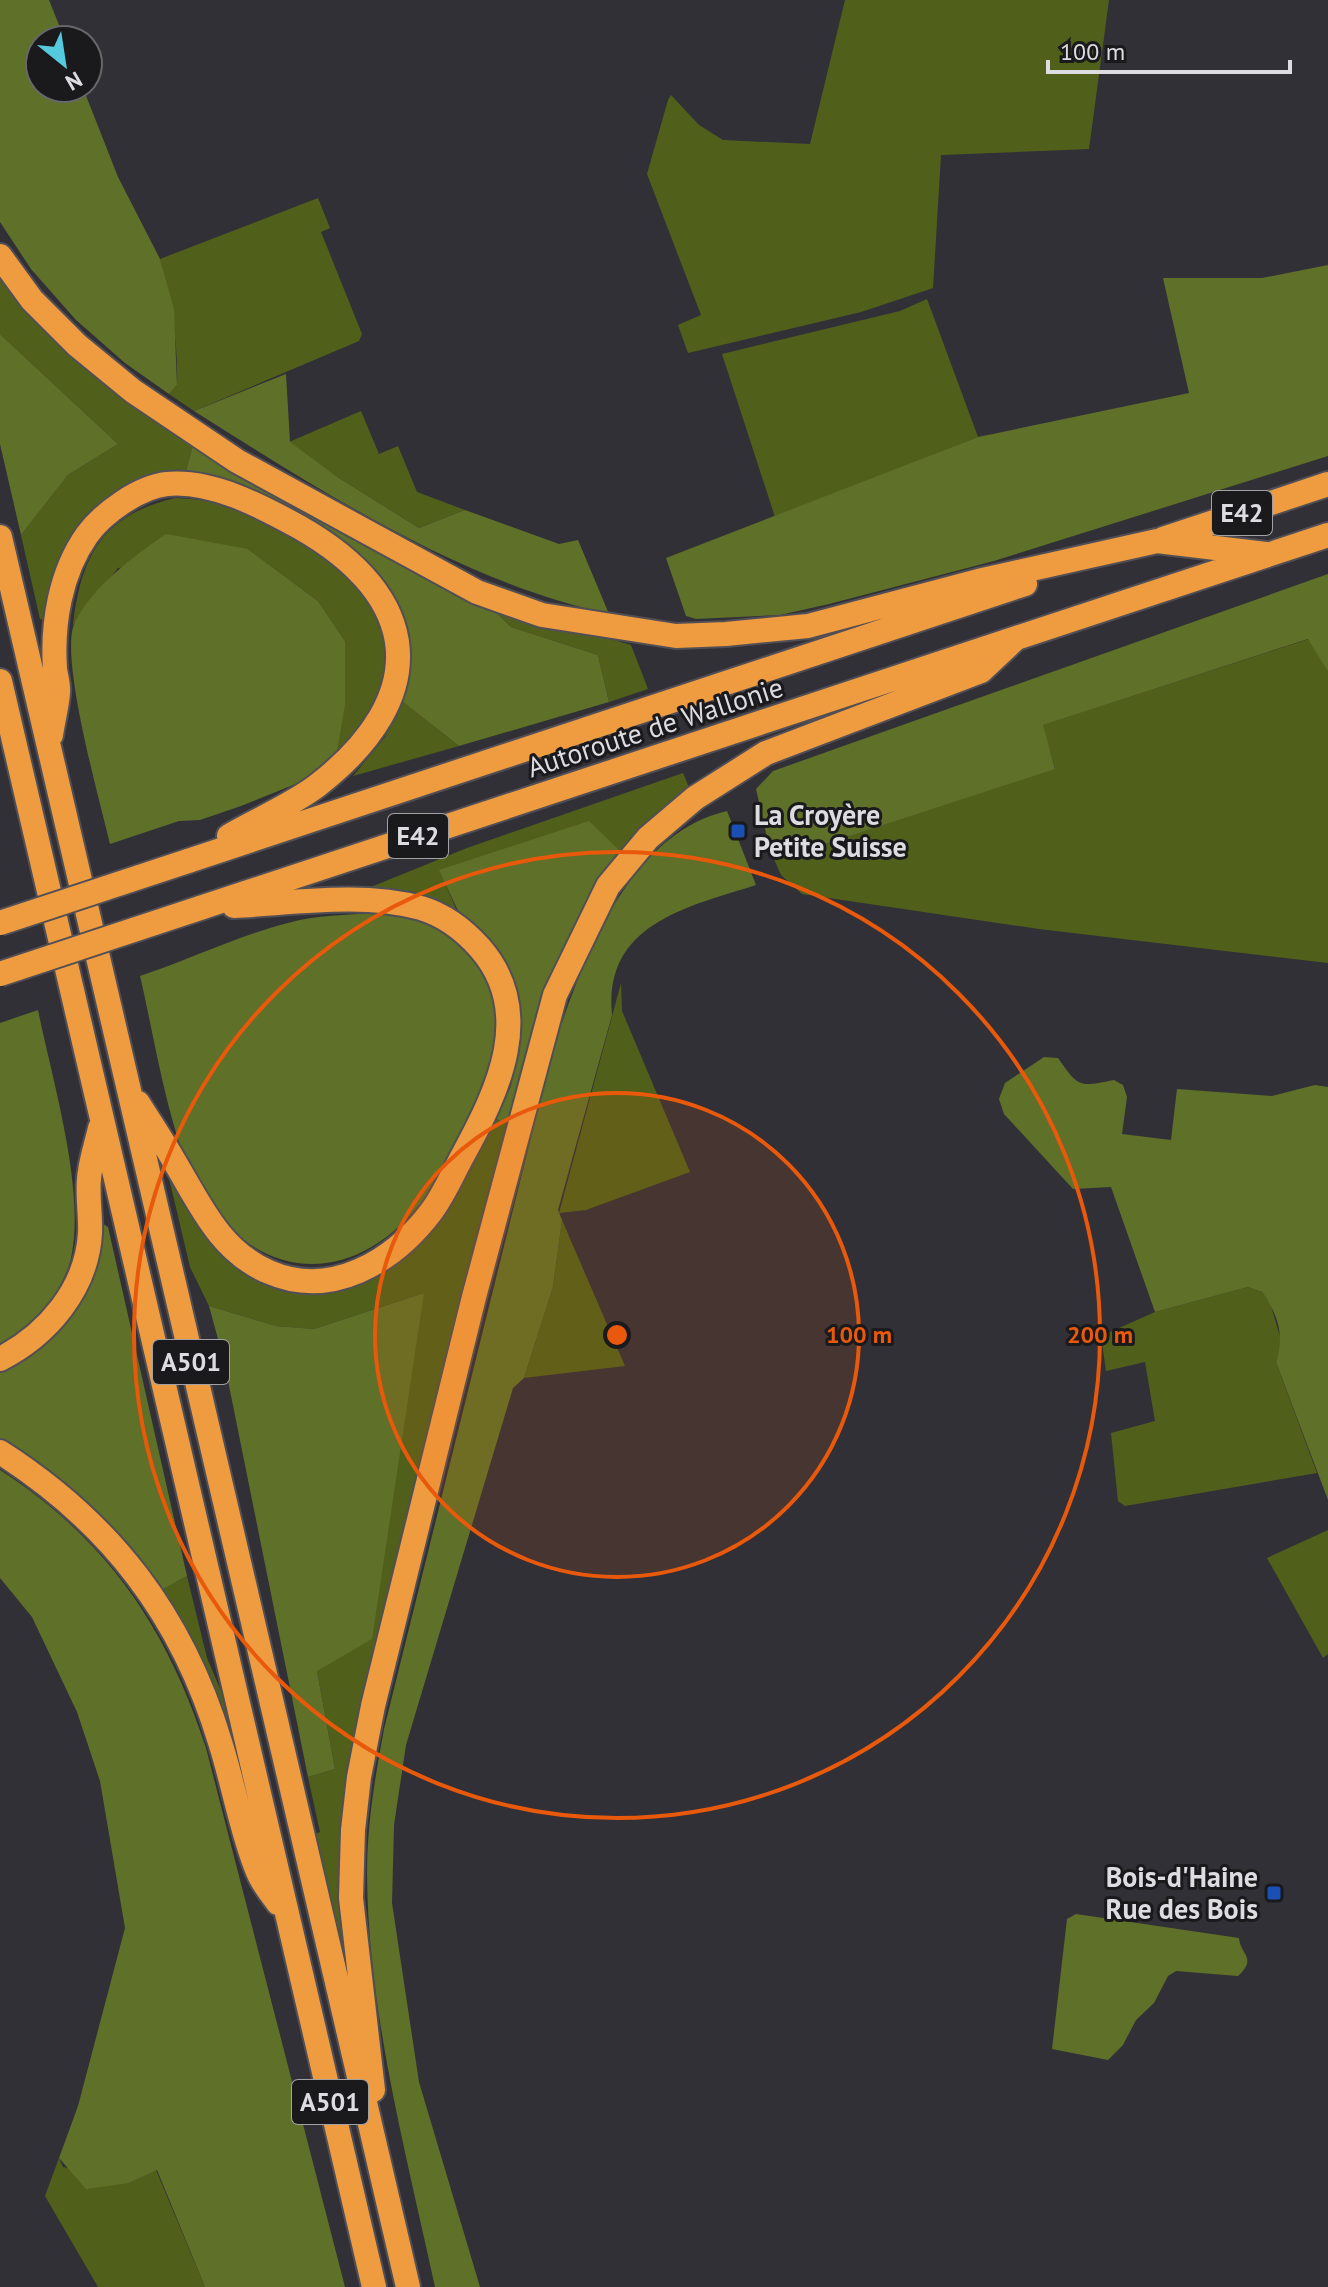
<svg xmlns="http://www.w3.org/2000/svg" width="1328" height="2287" viewBox="0 0 1328 2287" font-family="'PT Sans',sans-serif">
<style>
.green{fill:#50601b}
.forest{fill:#5f7028}
.lines{fill:none;stroke-linecap:round;stroke-linejoin:round}
.highway-casing{stroke:#514f55;stroke-width:28}
.highway{stroke:#ef9b3f;stroke-width:24}
.highway-bridge-casing{stroke:#514f55;stroke-width:28;stroke-linecap:butt}
.highway-bridge{stroke:#ef9b3f;stroke-width:24}
.ring{fill:none;stroke:#e8590c;stroke-width:4}
.transit-dot{fill:#1a4fb4;stroke:#1a191c;stroke-width:3}
.labels{text-anchor:middle;stroke-width:6;stroke-linejoin:round;paint-order:stroke}
.shield{fill:#1a191c;stroke:#a2a2a5;stroke-width:2}
.shield-label{font-size:26px;font-weight:bold;fill:#dddce0}
.street-label{font-size:28px;fill:#dddce0;stroke:#1a191c}
.poi-label{font-size:28px;font-weight:bold;fill:#dddce0;stroke:#1a191c;text-anchor:start}
.centre{fill:#e8590c;stroke:#1a191c;stroke-width:4}
.ring-label{font-size:24px;text-anchor:middle;font-weight:bold;fill:#e8590c;stroke:#1a191c;stroke-width:6;stroke-linejoin:round;paint-order:stroke}
</style>
<rect width="100%" height="100%" fill="#323037"/>
<path class="green" d="M845,0H1109L1089,149L941,155L933,288L861,312L688,353L678,325L701,315L647,174L668,100L671,95L699,125L723,140L810,144Z
M318,198L330,228L321,232L362,334L359,341L194,411L169,394L177,385C178,341 172,302 160,259Z
M0,267L193,444L185,475L123,492L49,621L40,619L21,535L68,475L118,444L0,334Z
M927,299L978,437L775,517L722,354L900,311Z
M361,411L379,454L398,446L417,492L465,510L419,528L339,478L289,442Z
M175,498C196,499 215,501 235,507C305,531 423,610 380,698C370,719 350,739 336,757L345,641L318,601L248,549L118,568L73,625C81,555 103,515 175,498Z
M485,602L631,645L648,689L609,702L598,655L511,627Z
M1309,639L1328,672V963L1039,929L802,894L781,875L770,850L810,849L1055,768L1042,725Z
M403,702L459,746L353,776L385,737Z
M683,773L691,792L623,854L440,871L459,916L366,889L467,848Z
M621,983L622,1011L690,1172L586,1210L559,1213Z
M496,1119L509,1125L381,1640L348,1961L343,1963L312,1835L320,1832L308,1777L335,1769L317,1671L424,1293L314,1329L276,1326L209,1306L190,1267L169,1178L220,1252L324,1288L451,1201Z
M562,1220L625,1366L524,1378L553,1287Z
M1248,1287L1262,1292L1271,1306L1282,1343L1276,1362L1317,1473L1125,1506L1118,1501L1111,1433L1155,1421L1145,1362L1106,1371L1101,1336L1155,1312Z
M1328,1530V1654L1323,1658L1267,1558Z
M187,1576L207,1658L221,1691L234,1743H229L160,1591Z
M59,2158L63,2167L129,2183L156,2170L205,2287H98L45,2196Z"/>
<path class="forest" d="M0,0H49L65,40H40V88H83L118,177L160,259L174,309L177,385L169,394L125,363L76,320L31,269L0,222Z
M1328,265V456L994,561L829,604L780,615L696,619L686,616L666,558L978,437L1189,393L1163,278H1262Z
M0,334L118,444L68,475L21,535L0,444Z
M286,374L290,442L339,478L419,528L465,510L559,544L578,540L609,614C459,581 323,492 194,411Z
M193,444L485,602L511,627L598,655L609,702L459,746L403,702L406,679L378,575L185,475Z
M166,534L248,549L318,601L345,641V705L336,757L298,783L241,806L200,820L179,821L110,844C101,804 58,655 75,622C95,584 132,558 166,534Z
M1328,574V672L1308,639L1043,725L1055,769L810,849L770,850L756,789L773,771Z
M727,811L756,885C687,907 603,924 612,1015L558,1210L562,1220L553,1287L524,1378L513,1388L406,1745L394,1825L392,1903L419,2082L480,2287H435C406,2152 368,2013 367,1874C367,1825 375,1777 384,1729L553,1049C582,963 627,834 727,811Z
M589,821L623,854L509,1125L496,1119L511,1086L518,1040L439,870Z
M375,913C394,917 417,918 435,926C445,931 455,941 463,948C525,1004 489,1082 456,1142C447,1160 439,1179 427,1195C365,1280 272,1291 207,1202C171,1153 155,1038 140,976C191,959 237,936 288,923C316,915 347,915 375,913Z
M38,1010C52,1079 86,1191 71,1258C67,1278 46,1312 31,1326C23,1334 10,1340 0,1346V1023Z
M1044,1057L1058,1058C1079,1088 1079,1087 1114,1080L1123,1085L1127,1097L1122,1134L1171,1140L1177,1089L1272,1096L1315,1085L1328,1087V1500L1276,1362C1285,1335 1278,1315 1262,1292L1248,1287L1155,1312L1111,1187L1073,1189L1004,1114L999,1099L1005,1083Z
M100,1222L108,1227L187,1576L160,1591L61,1483L0,1440V1372C70,1341 91,1294 100,1222Z
M424,1293L372,1639L317,1671L335,1769L308,1777L224,1361L209,1306L276,1326L314,1329Z
M0,1470C107,1539 167,1628 206,1748L345,2287H205L157,2170L129,2183L86,2189L59,2158L78,2106L125,1928L100,1781L77,1712L32,1617L0,1578Z
M1076,1914L1239,1938C1240,1954 1258,1958 1238,1976L1176,1971L1168,1976L1154,2003L1136,2020L1123,2045L1108,2060L1052,2049L1067,1919Z"/>
<g class="lines">
<g class="highway-casing">
<path id="highway" d="M0,256L32,300L77,345L133,391L237,461L477,592L542,615L676,636L726,634L808,626L978,581L1157,541L1266,554
M0,537L408,2287
M1163,539L1328,484
M0,681L374,2287
M51,735C53,721 57,707 58,693C59,685 56,677 55,669C52,624 60,573 87,535C103,513 139,487 167,484C212,480 261,506 299,527C423,597 432,696 318,785C292,805 258,819 229,836
M188,861L1025,584
M200,908L1328,535
M138,1103C150,1122 162,1140 173,1159C199,1202 219,1251 269,1272C331,1299 393,1262 431,1212C444,1195 453,1173 463,1155C498,1091 536,1012 480,948C464,930 444,915 421,908C362,892 294,903 234,906
M0,1359C47,1335 87,1289 90,1233C91,1213 86,1191 90,1171C92,1156 97,1142 100,1128
M0,1452C111,1523 182,1616 220,1742C233,1782 242,1835 258,1872C262,1883 271,1893 278,1903
M373,2090L351,1898L353,1830L359,1777L373,1706L474,1297L555,995L608,886L648,838L695,798L766,753L981,671L1014,640"/>
</g>
<use href="#highway" class="highway"/>
<g class="highway-bridge-casing">
<path id="highway-bridge" d="M0,923L188,861
M0,974L200,908"/>
</g>
<use href="#highway-bridge" class="highway-bridge"/>
</g>
<circle cx="617" cy="1335" r="242" fill="#e8590c" fill-opacity=".12"/>
<g class="ring">
<circle cx="617" cy="1335" r="242"/>
<circle cx="617" cy="1335" r="483"/>
</g>
<g class="transit-dot">
<rect x="730" y="823" width="16" height="16" rx="4"/>
<rect x="1266" y="1885" width="16" height="16" rx="4"/>
</g>
<g class="labels">
<g class="shield">
<rect x="1212" y="491" width="60" height="44" rx="6"/>
<rect x="388" y="814" width="60" height="44" rx="6"/>
<rect x="153" y="1340" width="76" height="44" rx="6"/>
<rect x="292" y="2080" width="76" height="44" rx="6"/>
</g>
<g class="shield-label">
<text x="1242" y="522">E42</text>
<text x="418" y="845">E42</text>
<text x="191" y="1371">A501</text>
<text x="330" y="2111">A501</text>
</g>
<g class="street-label">
<text transform="translate(655 727) rotate(-18)" y="10">Autoroute de Wallonie</text>
</g>
<g class="poi-label">
<text x="754" y="825">La Croyère<tspan x="754" dy="32">Petite Suisse</tspan></text>
<text x="1258" y="1887" text-anchor="end">Bois-d'Haine<tspan x="1258" dy="32">Rue des Bois</tspan></text>
</g>
</g>
<circle cx="617" cy="1335" r="12" class="centre"/>
<g class="ring-label">
<text x="859" y="1343">100 m</text>
<text x="1100" y="1343">200 m</text>
</g>
<g transform="translate(64 64) rotate(150)"><circle r="38" fill="#1a191c" stroke="#68676a" stroke-width="2"/>
<path d="M0-6L14 30L0 20L-14 30Z" fill="#55cadf"/>
<text y="-12" font-size="22" font-weight="bold" text-anchor="middle" fill="#dddce0">N</text>
</g>
<path d="M1048 60v12h242v-12" fill="none" stroke="#dddce0" stroke-width="4"/>
<text x="1060" y="60" font-size="24" fill="#dddce0" stroke="#1a191c" stroke-width="6" paint-order="stroke">100 m</text>
</svg>
